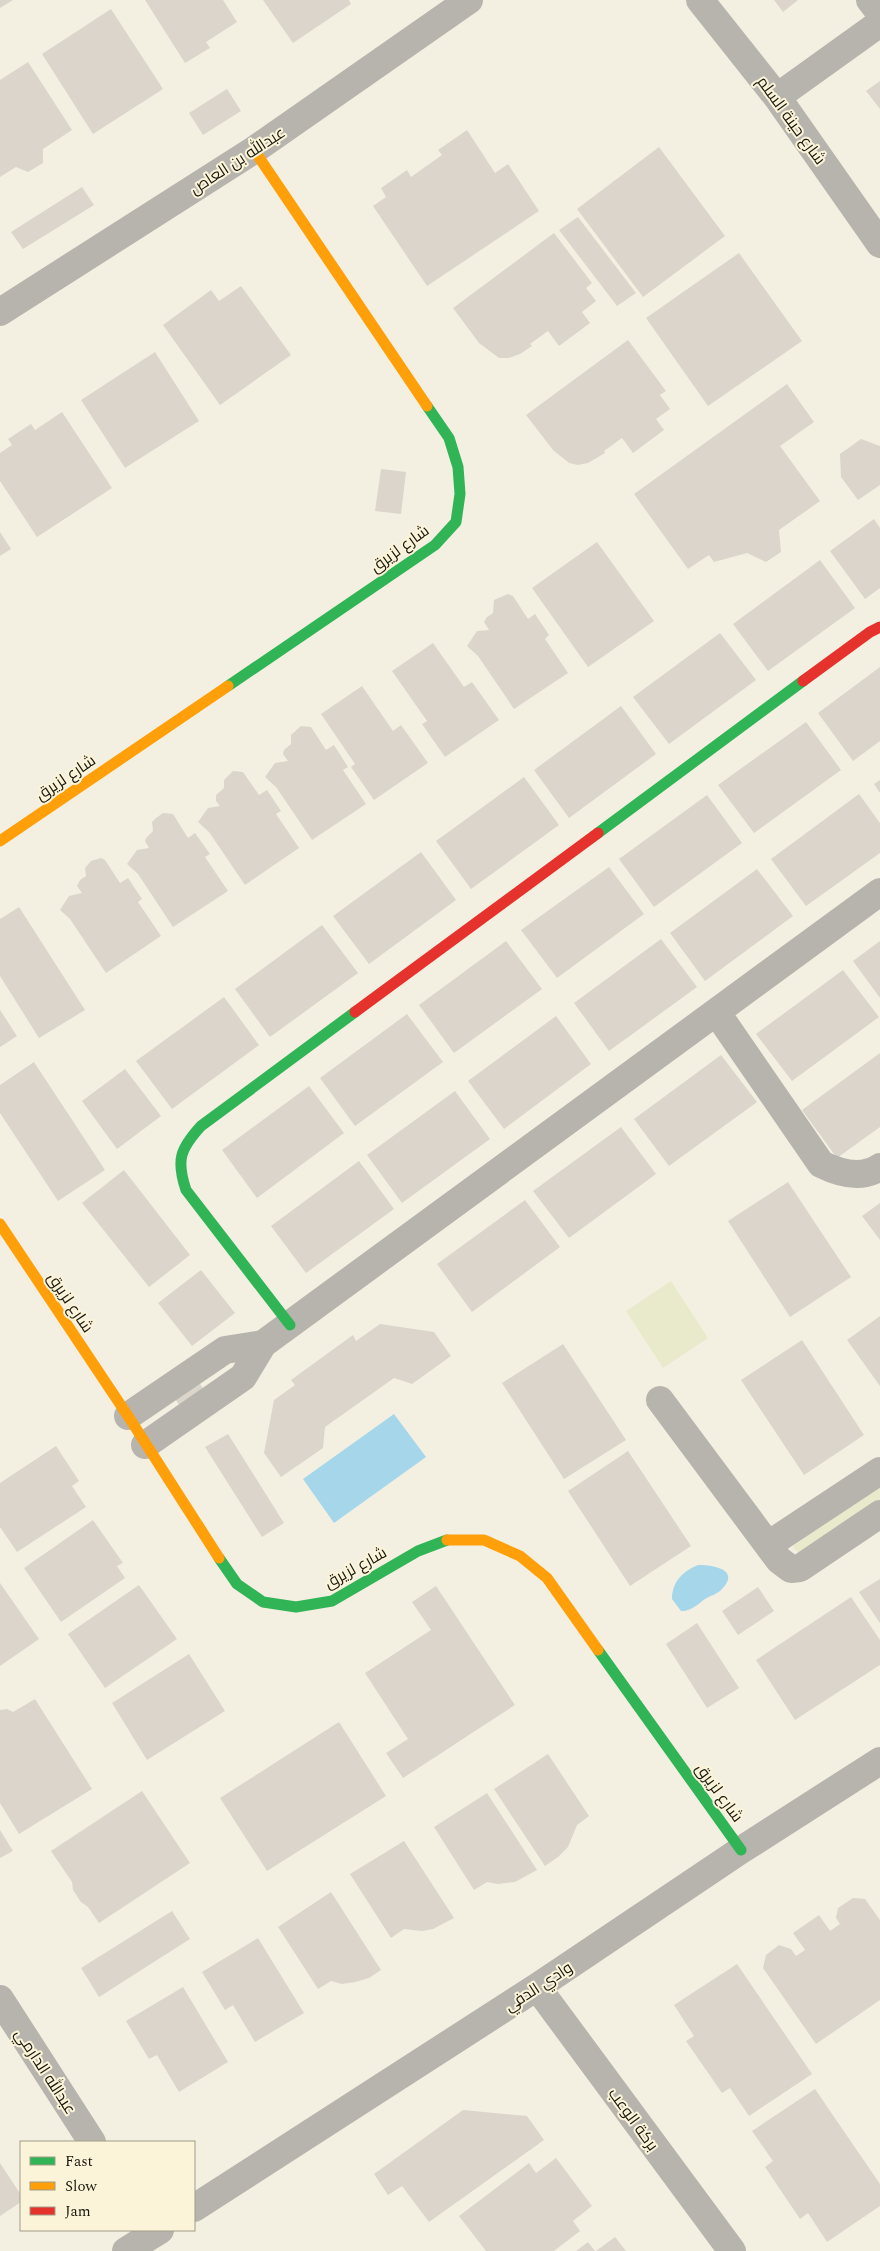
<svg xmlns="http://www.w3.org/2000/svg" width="880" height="2251" viewBox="0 0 880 2251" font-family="Spectral,Cairo,serif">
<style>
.green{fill:#e9e9cc}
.water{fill:#a5d6ea}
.building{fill:#dbd5cb}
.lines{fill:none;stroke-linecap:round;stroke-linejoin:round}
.street{stroke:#b7b4ae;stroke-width:28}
.fast{stroke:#30b455;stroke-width:11}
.slow{stroke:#ff9f0a;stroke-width:11}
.jam{stroke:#e5322d;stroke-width:11}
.labels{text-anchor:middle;stroke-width:4;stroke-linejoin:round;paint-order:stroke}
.street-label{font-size:16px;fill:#19170d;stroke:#fbf4d9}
</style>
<rect width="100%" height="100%" fill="#f3f0e1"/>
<path class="green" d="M671,1281L708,1338L663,1368L626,1311Z
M880,1484V1502L806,1551L798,1552L794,1549L793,1546L797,1543Z"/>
<path class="water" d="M394,1414L426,1457L334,1523L303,1479Z
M698,1565C712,1565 741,1569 722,1589C718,1594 711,1595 705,1599C698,1604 690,1612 681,1611L672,1599C672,1582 683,1571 698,1565Z"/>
<path class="building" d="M0,0H13L0,8Z
M145,0H223L237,22L206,42L210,48L185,63Z
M263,0H349L351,4L293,43Z
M774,0H798L783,12Z
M111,9L163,89L93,134L42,54Z
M28,62L72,130L43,149V163L28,172L16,167L0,177V80Z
M880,81V109L866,91Z
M227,89L241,111L203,135L189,113Z
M467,130L495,173L508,164L539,211L427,286L373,206L386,197L381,188L407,170L411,177L442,155L438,150Z
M659,147L725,236L643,297L577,209Z
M82,187L94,205L23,249L11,232Z
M578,217L636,293L617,306L559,230Z
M554,233L592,283L586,288L596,301L582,312L590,323L559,346L548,331L530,344L532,346L520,354L509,358H499L479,343L453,308Z
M739,253L802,341L708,406L646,318Z
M241,286L291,355L220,405L163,325L211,290L219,301Z
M628,340L666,391L660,395L670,409L656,419L664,430L633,453L622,438L604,451L605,453L588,463L578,465L569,463L553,450L526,415Z
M155,352L199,421L125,468L81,400Z
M787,384L814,422L780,446L820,501L779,530L781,552L766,562L747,553L714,562L709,555L688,569L634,494Z
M62,412L112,488L37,537L0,481V453L12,445L8,439L31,424L35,430Z
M861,439L880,446V485L858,500L841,477L840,454Z
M381,469L406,472L401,514L375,511Z
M874,519L880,528V588L865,599L830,551Z
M0,532L11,549L0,556Z
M597,542L654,621L588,667L532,588Z
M820,560L855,608L768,671L733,624Z
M508,594L513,596L528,619L535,614L549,635L545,639L568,673L514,709L478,656L467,646L477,631L489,630L484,622L487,617L493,613L494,600Z
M720,633L756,680L669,744L633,697Z
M433,643L464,687L472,682L499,720L445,757L422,724L427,721L392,671Z
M880,667V741L853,761L818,713Z
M362,686L393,731L401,725L428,763L374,800L351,767L355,764L321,714Z
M621,706L656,754L569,818L534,770Z
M806,722L841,770L754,833L718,785Z
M301,726L311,727L326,750L334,745L348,767L343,770L366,804L312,840L276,787L265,777L275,763L288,761L283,754L284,750L291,744V735Z
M233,771L243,772L259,795L267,790L281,811L276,814L299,848L245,885L209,832L198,822L208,808L220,806L216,801V795L224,788V780Z
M524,777L559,825L471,889L436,841Z
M880,780V793L874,784Z
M859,794L880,823V853L806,906L771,859Z
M707,795L742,843L654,907L619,859Z
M163,813L173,814L188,838L195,833L210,854L205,857L228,891L173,927L138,874L127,864L137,850L149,848L145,841L146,838L153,831L152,822L155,819Z
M421,852L456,900L369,964L333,916Z
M101,858L105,860L120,883L128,878L142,899L138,902L161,936L106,973L70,919L60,910L69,896L82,893L77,886L80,880L86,876L85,868L91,861Z
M609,867L644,914L557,978L521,930Z
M757,869L793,916L705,981L670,933Z
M19,907L85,1010L39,1038L0,976V919Z
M322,925L358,973L270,1037L235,989Z
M661,939L697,987L609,1051L574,1003Z
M506,941L542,989L454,1053L419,1005Z
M880,941V998L853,961Z
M843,970L879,1017L792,1081L756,1034Z
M224,997L259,1045L172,1109L136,1061Z
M0,1010L17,1036L0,1047Z
M407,1014L443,1062L355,1126L320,1078Z
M556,1016L591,1064L504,1129L468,1081Z
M880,1053V1127L837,1158L802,1110Z
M721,1055L757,1102L669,1166L634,1119Z
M34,1062L105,1170L58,1201L0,1113V1085Z
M125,1069L161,1116L117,1149L82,1101Z
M309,1086L344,1133L257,1198L222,1150Z
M455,1091L490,1139L402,1203L367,1155Z
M621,1127L656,1174L569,1238L533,1191Z
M359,1161L394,1209L306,1273L271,1226Z
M124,1170L190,1255L149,1287L82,1203Z
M788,1182L851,1277L790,1317L728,1221Z
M525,1200L560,1247L472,1312L437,1264Z
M880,1203V1240L862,1216Z
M201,1270L235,1313L192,1346L158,1303Z
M880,1316V1386L847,1340Z
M380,1324L434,1332L451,1356L412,1384L394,1378L325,1427L323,1448L281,1477L264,1453L274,1400L295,1385L291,1380L353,1335L356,1341Z
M802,1340L864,1435L804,1475L741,1380Z
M563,1344L626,1440L564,1479L502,1383Z
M198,1381L205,1391L181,1408L174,1397Z
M228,1434L284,1523L262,1537L205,1447Z
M56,1446L79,1481L72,1486L86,1507L17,1552L0,1527V1483Z
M628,1451L691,1546L630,1586L568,1491Z
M93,1520L123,1563L117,1566L125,1578L61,1622L24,1568Z
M880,1579V1623L859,1592Z
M0,1583L39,1639L0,1666Z
M139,1585L177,1639L105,1688L68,1634Z
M436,1586L515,1705L403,1778L386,1753L408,1739L365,1673L431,1630L412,1602Z
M758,1587L774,1611L738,1635L722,1611Z
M851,1597L880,1640V1665L795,1720L756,1660Z
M697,1623L739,1688L707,1708L666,1644Z
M189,1654L225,1711L147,1760L112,1703Z
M35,1699L92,1789L19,1834L0,1803V1710L7,1709L13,1712Z
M339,1722L386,1796L267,1871L220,1798Z
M548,1754L589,1816L577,1825L568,1847L558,1857L545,1866L494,1789Z
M142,1791L190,1863L99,1923L88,1907L81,1902L73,1890L72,1882L51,1851Z
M487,1793L537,1870L515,1882L498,1884L487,1882L474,1890L434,1827Z
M0,1830L13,1851L0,1858Z
M404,1841L454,1918L433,1929L422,1931L404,1929L391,1938L350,1874Z
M331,1892L381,1970L369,1978L355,1982L342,1984L331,1981L318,1989L278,1927Z
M853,1898L865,1899L880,1920V2000L816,2044L763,1968L766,1955L779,1945L791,1949L796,1956L805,1950L793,1933L819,1915L830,1931L840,1924L836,1918L838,1908Z
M172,1911L190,1939L99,1997L81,1968Z
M258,1938L304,2013L255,2042L233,2005L225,2010L202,1972Z
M737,1964L812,2074L749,2116L730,2088L722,2093L686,2041L694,2036L674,2005Z
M183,1987L228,2062L179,2092L157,2055L149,2059L126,2021Z
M815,2089L880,2184V2206L827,2242L808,2213L800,2219L765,2167L773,2161L752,2131Z
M463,2110L527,2116L544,2140L429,2222L402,2186L388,2195L374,2174Z
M556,2158L592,2206L573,2221L580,2231L554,2251H486L459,2216L529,2163L536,2173Z
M0,2163L21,2195V2202L0,2216Z
M615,2237L626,2251H596Z
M588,2242L595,2251H576Z"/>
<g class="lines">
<path class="street" d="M700,0L777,97L880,244
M870,0L880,13
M777,97L880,23
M0,312L254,150L469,0
M717,1013L821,1164C839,1173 861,1180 880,1167
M660,1400L779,1560L791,1569L800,1568L880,1514
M128,1416L225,1350L263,1344
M145,1445L243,1377L263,1344L880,892
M768,1545L880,1471
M537,1987L732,2251
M0,1999L92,2142
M194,2208L537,1987L741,1850L880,1761
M126,2251L160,2230"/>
<path class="fast" d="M228,686L435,545L456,522L460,494L458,467L449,438L427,406
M598,833L803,681
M290,1325L186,1190C176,1160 180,1149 201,1126L355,1012
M219,1558L237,1584L263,1602L296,1607L332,1601L418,1551L447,1540
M598,1650L741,1850"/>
<path class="slow" d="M254,150L427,406
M0,841L228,686
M0,1224L128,1416L219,1558
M447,1540H484L520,1556L547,1578L598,1650"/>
<path class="jam" d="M803,681L870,632L880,627
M355,1012L598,833"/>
</g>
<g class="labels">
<g class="street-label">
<text transform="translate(792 120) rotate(54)" y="6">شارع حينة السلم</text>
<text transform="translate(237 160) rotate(-33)" y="6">عبدالله بن العاص</text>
<text transform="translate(399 548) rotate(-36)" y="6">شارع لزيرق</text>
<text transform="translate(65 777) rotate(-34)" y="6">شارع لزيرق</text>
<text transform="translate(71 1302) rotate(56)" y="6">شارع لزيرق</text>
<text transform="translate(355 1567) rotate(-29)" y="6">شارع لزيرق</text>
<text transform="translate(720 1792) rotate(54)" y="6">شارع لزيرق</text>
<text transform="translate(538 1986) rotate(-33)" y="6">وادي الدفي</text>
<text transform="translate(46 2071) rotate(57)" y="6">عبدالله الدارمي</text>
<text transform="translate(634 2119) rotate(54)" y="6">بركة الوعب</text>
</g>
</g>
<rect x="20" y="2141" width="175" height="90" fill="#fbf4d9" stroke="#a19c87"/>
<rect x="30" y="2157" width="25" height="8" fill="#30b455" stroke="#a19c87"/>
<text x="65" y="2166" font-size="15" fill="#19170d">Fast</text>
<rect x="30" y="2182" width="25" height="8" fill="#ff9f0a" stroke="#a19c87"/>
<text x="65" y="2191" font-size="15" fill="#19170d">Slow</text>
<rect x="30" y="2207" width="25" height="8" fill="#e5322d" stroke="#a19c87"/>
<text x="65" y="2216" font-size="15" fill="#19170d">Jam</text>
</svg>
